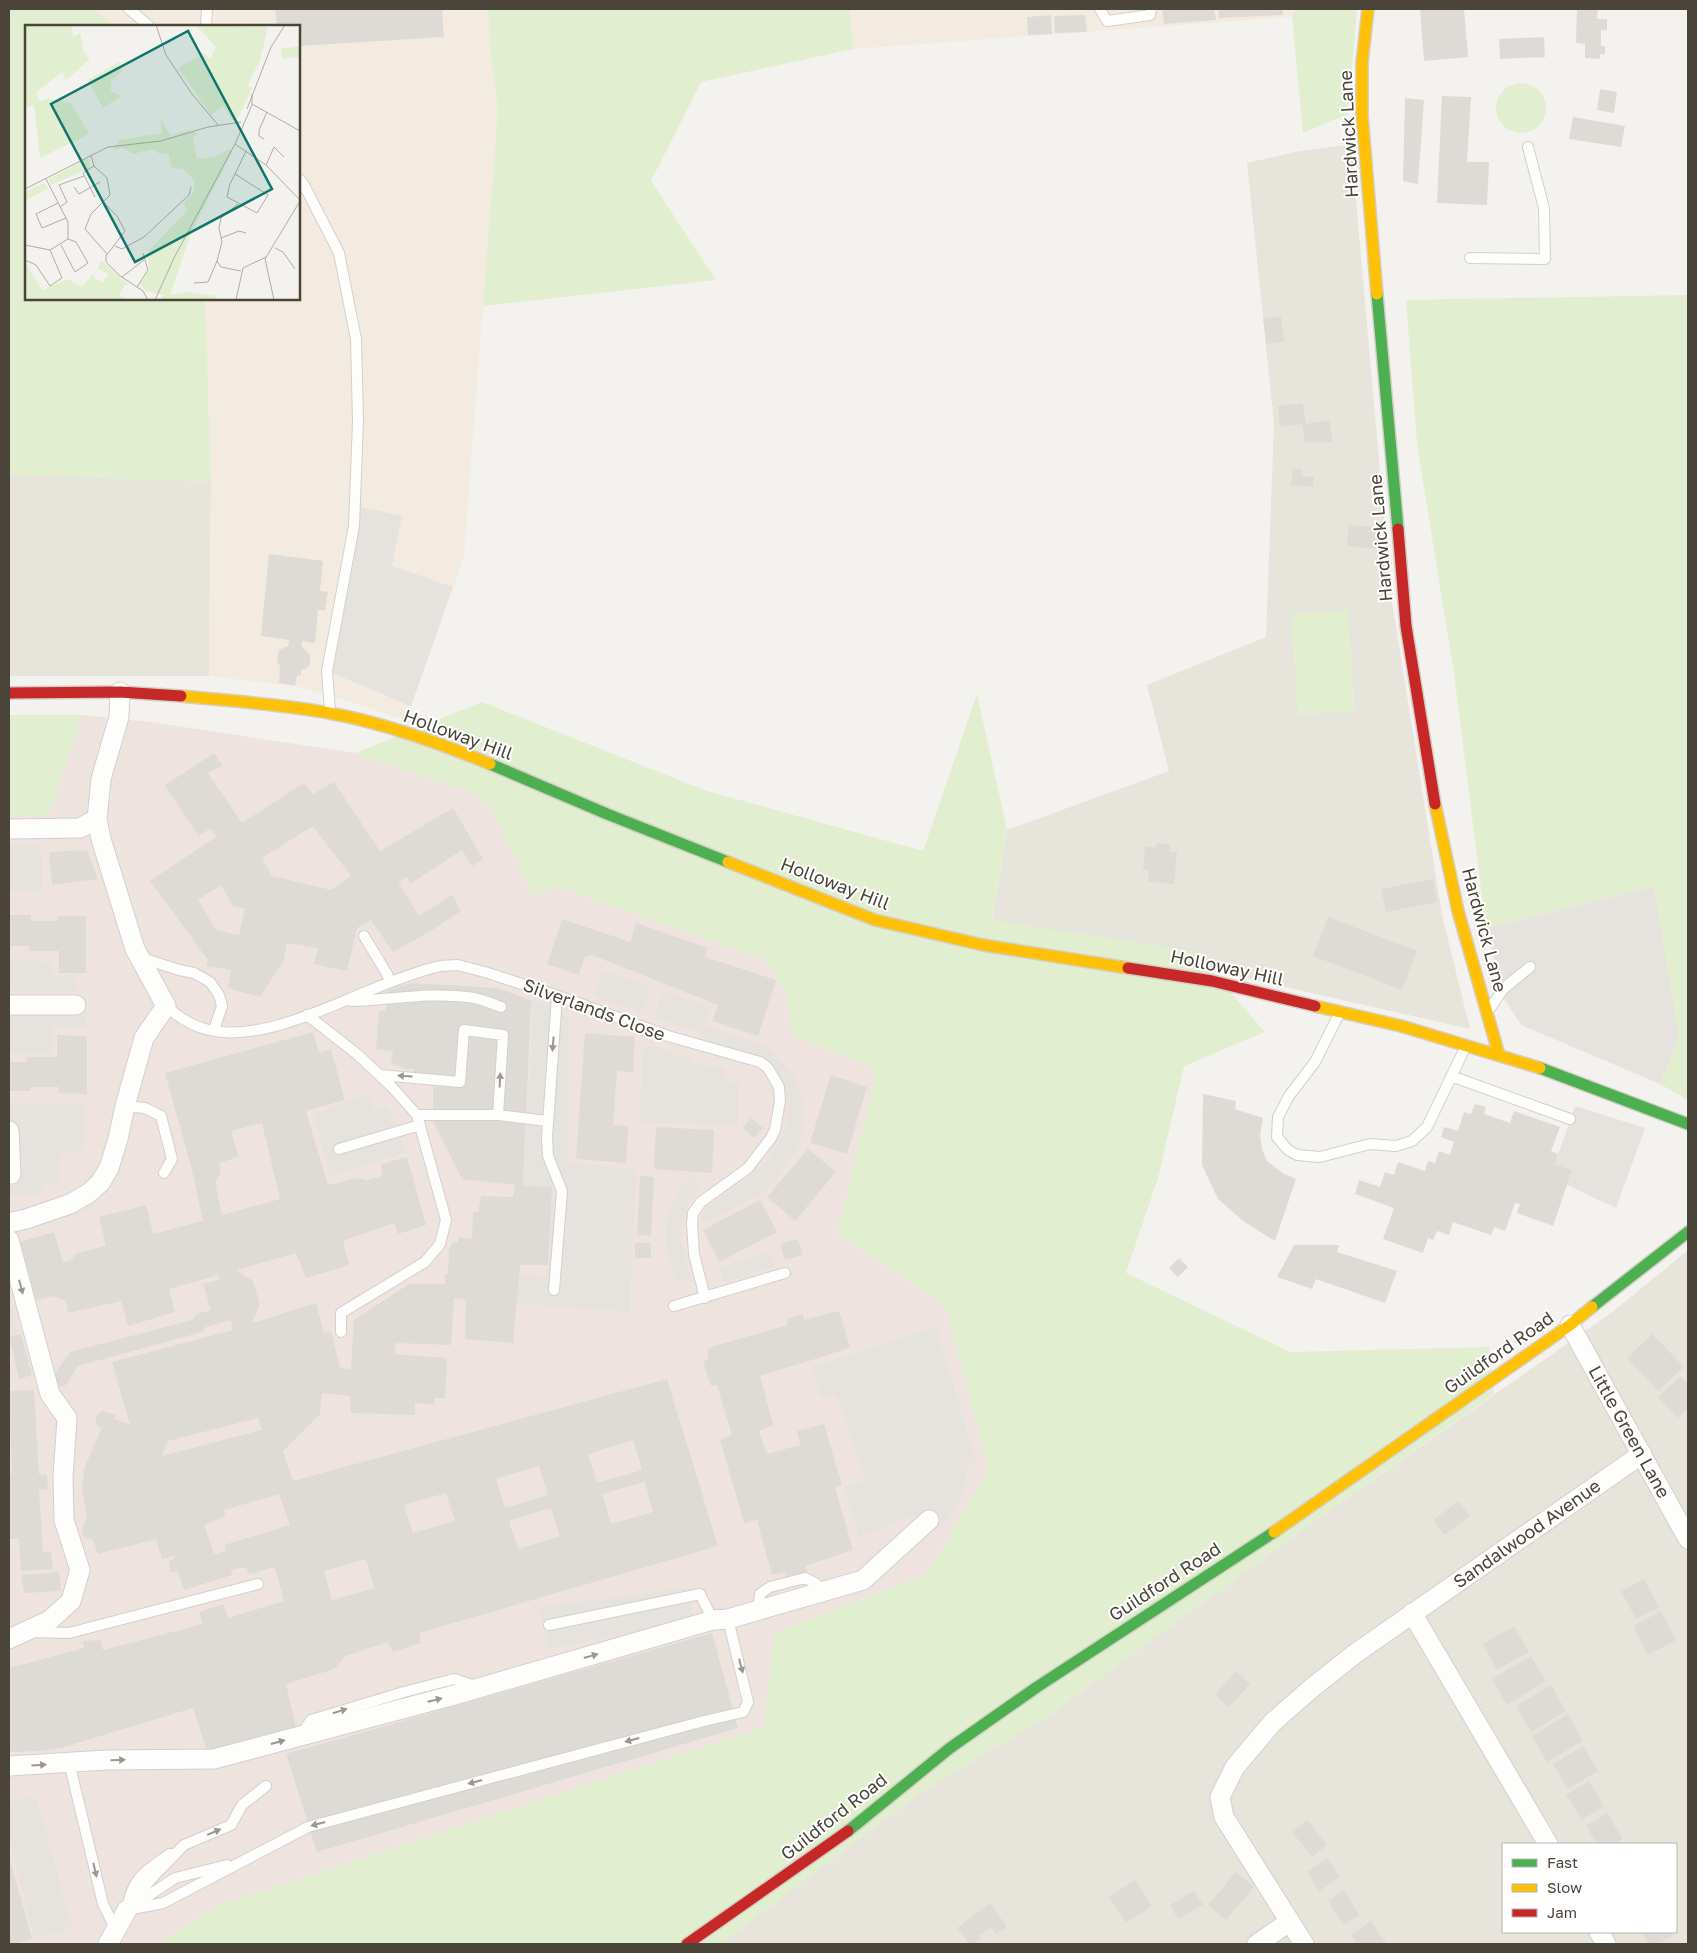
<svg xmlns="http://www.w3.org/2000/svg" width="1697" height="1953" viewBox="0 0 1697 1953" font-family="'Golos Text',sans-serif">
<style>
.residential{fill:#e7e4dc;fill-rule:evenodd}
.commercial{fill:#f3ebdf}
.industrial{fill:#e6e2de}
.medical{fill:#eee3df}
.green{fill:#e1eecf}
.parking{fill:#e6e3df}
.building{fill:#dedbd6;fill-rule:evenodd}
.lines{fill:none;stroke-linecap:round;stroke-linejoin:round}
.lane-casing{stroke:#d2d0cb;stroke-width:12}
.street-casing{stroke:#d2d0cb;stroke-width:21}
.fast-casing{stroke:#d3cfc5;stroke-width:14}
.slow-casing{stroke:#d3cfc5;stroke-width:14}
.jam-casing{stroke:#d3cfc5;stroke-width:14}
.lane{stroke:#fdfdfc;stroke-width:10}
.street{stroke:#fdfdfc;stroke-width:19}
.fast{stroke:#4caf50;stroke-width:11}
.slow{stroke:#ffc107;stroke-width:11}
.jam{stroke:#c62828;stroke-width:11}
.oneway{fill:#9b9791}
.labels{text-anchor:middle;stroke-width:4;stroke-linejoin:round;paint-order:stroke}
.street-label{font-size:18px;fill:#4b4439;stroke:#fff}
.inset-road{fill:none;stroke:#b0aca6;stroke-width:1}
.view{fill:#0f766e;fill-opacity:0.15;stroke:#0f766e;stroke-width:2.5}
.inset-edge{fill:none;stroke:#4b4439;stroke-width:2.5}
</style>
<rect width="100%" height="100%" fill="#f4f2ee"/>
<path class="residential" d="M1351,144L1391,596L1442,915L1470,1029L992,920L1007,830L1169,771L1147,685L1266,637L1274,423L1247,163L1295,152Z
M9,475L211,481L209,676H9Z
M1688,1250V1944H720L923,1791L1045,1718L1309,1525L1615,1310ZM1503,1844H1676V1932H1503Z"/>
<path class="commercial" d="M92,9H488L491,56L498,111L464,556L406,721L361,705L295,686L209,676L211,481L205,299H299V26H115Z
M850,9H1296L1292,17L853,49Z"/>
<path class="industrial" d="M1654,886L1679,1037L1660,1084L1521,1025L1505,1000L1486,928Z"/>
<path class="medical" d="M83,715L151,722L355,753L474,794L494,812L533,897L558,887L763,959L784,989L794,1036L877,1069L837,1235L945,1304L989,1470L928,1573L774,1634L764,1727L217,1906L157,1944H9V815H48Z"/>
<path class="green" d="M9,9H92L115,26H26V299H205L211,481L9,475Z
M488,9H850L853,49L701,82L651,181L716,280L483,306L498,111L491,56Z
M1296,9H1357L1348,114L1303,133L1292,17Z
M1496 108a25 25 0 1 1 50 0a25 25 0 1 1-50 0Z
M1688,295V1100L1660,1084L1679,1037L1654,886L1486,928L1454,673L1417,444L1406,300Z
M1348,610L1355,711L1298,715L1291,614Z
M977,694L1007,830L992,920L1194,951L1265,1032L1184,1066L1158,1178L1126,1273L1290,1352L1489,1347L1494,1394L1309,1525L1045,1718L923,1791L720,1944H157L217,1906L764,1727L774,1634L928,1573L989,1470L945,1304L837,1235L877,1069L794,1036L784,989L763,959L558,887L533,897L494,812L474,794L355,753L482,702L704,790L923,851Z
M9,715H83L48,815H9Z"/>
<path class="parking" d="M361,507L402,516L392,566L453,587L411,706L327,671Z
M9,845L41,846L42,892L9,891Z
M9,959L53,962V975L75,976L78,991H9Z
M603,970L650,987L641,1013L594,996Z
M662,991L712,1007L705,1025L757,1043L771,1050L796,1078L804,1104L803,1127L796,1151L783,1171L763,1194L701,1224L702,1216L709,1206L737,1186L763,1164L779,1144L788,1123V1105L781,1084L758,1058L700,1040L701,1033L654,1018Z
M531,1000L540,1002L569,1018L567,1162L637,1170L629,1312L516,1303L518,1275L547,1277L552,1188L523,1186L533,1020Z
M86,1015V1027L53,1025L52,1055L9,1053V1016Z
M643,1046L659,1047L675,1053V1057H690L691,1064L725,1068L724,1083H739L738,1125L640,1123Z
M369,1095L374,1109L388,1107L407,1152L330,1178L313,1114Z
M9,1104H85L84,1151L60,1153V1185L44,1182L40,1194L9,1196V1167H12Z
M1575,1106L1645,1128L1616,1208L1567,1185L1572,1170L1555,1164Z
M694,1175L701,1187L692,1198L683,1217L681,1239L692,1279L676,1281L667,1254L665,1229L670,1211L680,1188Z
M770,1252L775,1267L724,1282L720,1267Z
M9,1289L18,1332L9,1336Z
M936,1326L976,1462L967,1469L964,1492L950,1517L935,1532L916,1515L859,1536L843,1488L864,1480L836,1395L820,1398L812,1367Z
M688,1588L694,1619L549,1649L538,1607Z
M36,1797L72,1926L61,1933L34,1936L9,1838V1802Z"/>
<path class="building" d="M275,9H442L444,37L299,46V26H277Z
M1162,9H1214L1216,20L1164,24Z
M1218,9H1283V15L1219,18Z
M1420,9H1464L1468,57L1424,61Z
M1577,9H1598L1597,19H1607V30H1601V46H1605V54H1600V59L1585,58V44L1576,43Z
M1051,15L1052,34L1028,35L1027,17Z
M1085,15L1087,32L1055,33L1054,16Z
M1544,37L1545,57L1500,59L1499,39Z
M1600,89L1617,92L1614,113L1597,110Z
M1442,96L1471,97L1467,162H1489L1487,205L1437,203Z
M1405,98L1424,100L1418,184L1403,181Z
M1573,117L1625,126L1621,147L1569,139Z
M1281,317L1284,342L1266,344L1263,318Z
M1303,403L1306,424L1329,420L1333,442L1305,443L1302,424L1280,427L1278,406Z
M1293,469H1302L1301,476L1314,477L1313,487L1291,485Z
M1349,525L1381,527L1380,549L1347,546Z
M269,554L323,561L320,591L328,592L325,610H318L315,643L302,641V647L310,654V664L306,669H301V675L297,676L295,686L279,683L280,666L277,662L279,650L288,646L289,640L261,636Z
M214,753L223,766L208,773L242,823L304,783L313,794L334,782L380,851L453,808L483,859L472,866L462,850L410,884L407,877L398,882L419,916L452,895L461,911L431,931L393,952L371,920L357,928L347,971L314,964L318,948L287,943L284,960L260,997L228,988L231,970L206,966L208,960L150,881L216,837L211,828L199,836L165,785ZM313,826L351,876L331,890L272,876L262,858ZM221,885L233,906L245,908L239,935L216,930L198,900Z
M1157,843L1170,844L1169,851L1177,852L1174,884L1148,882L1149,870H1143L1145,846L1156,848Z
M87,850L98,879L52,885L49,852Z
M1433,879L1437,902L1386,912L1381,889Z
M9,915H31V921H57L58,916H86V973H59V951H29V946H9Z
M1328,917L1417,951L1402,990L1313,956Z
M562,919L630,942L636,923L708,948L705,957L776,980L758,1036L712,1021L718,1005L592,955L585,957L579,975L547,964Z
M411,983L497,988L531,1000L523,1186L552,1187L548,1265H520L513,1343L465,1339L466,1300L454,1298L451,1345L396,1343L394,1354L447,1358L445,1398H434V1405L415,1403V1415L351,1413L350,1396L322,1393L320,1414L283,1451L293,1481L667,1379L718,1546L419,1633L421,1643L393,1652L388,1642L346,1656L334,1669L286,1684L296,1727L208,1754L193,1708L64,1747L40,1751L9,1752V1668L84,1648L83,1641L100,1640L103,1650L203,1624L199,1612L224,1604L228,1618L284,1601L275,1567L249,1574L246,1567L231,1570L232,1575L184,1590L178,1571L171,1572L169,1561L174,1559V1556L162,1559L156,1539L98,1554L93,1540L84,1537L82,1528L87,1516L82,1489L84,1469L101,1429L95,1422L98,1414L103,1411L116,1415L114,1419L130,1425L112,1362L233,1330L231,1320L206,1327L202,1332L78,1366L66,1385L56,1388V1372L70,1352L192,1320L197,1314L211,1310L203,1284L220,1280L218,1275L169,1289L175,1312L128,1326L121,1301L68,1313L66,1301L54,1296L36,1300L20,1242L54,1232L63,1263L72,1259L77,1253L106,1246L99,1217L146,1205L153,1234L203,1221L192,1170L165,1073L313,1032L319,1053L331,1049L345,1100L306,1111L328,1185L358,1178L367,1180L382,1176L381,1164L407,1157L426,1225L398,1234L394,1223L343,1241L349,1265L306,1278L296,1253L236,1270L253,1281L260,1304L252,1323L316,1303L324,1333L331,1331L340,1368L351,1369L354,1320L409,1284H445V1275L448,1274L449,1249L453,1242H458V1237L472,1239L473,1212H478L481,1196L513,1197L515,1185L462,1179L433,1122V1083L413,1077L414,1069H405L391,1063L393,1051L376,1049L379,1011H385L388,990ZM262,1123L280,1199L222,1215L215,1182L221,1172L219,1163L239,1157L231,1131ZM258,1418L262,1430L162,1456L168,1441ZM633,1440L642,1470L597,1483L588,1454ZM539,1466L548,1495L505,1508L496,1479ZM645,1482L653,1512L611,1524L602,1494ZM446,1493L455,1521L413,1533L404,1505ZM279,1494L290,1525L224,1545L226,1551L214,1554L204,1525L226,1516L224,1510ZM551,1508L560,1536L518,1549L509,1521ZM366,1559L374,1588L332,1600L324,1571Z
M585,1033L635,1037L633,1072L617,1071L613,1125L628,1126L626,1163L576,1159Z
M57,1035L87,1036V1094L58,1093L59,1087H30V1091H9V1062H27V1057H57Z
M831,1075L867,1087L847,1154L810,1143Z
M1203,1094L1236,1101L1235,1109L1263,1118L1260,1135L1262,1149L1267,1161L1284,1174L1296,1179L1275,1241L1243,1221L1218,1199L1202,1165Z
M1475,1104L1486,1107L1484,1114L1510,1123L1514,1111L1560,1127L1551,1151L1558,1154L1555,1164L1572,1170L1553,1226L1517,1213L1520,1204L1515,1203L1505,1231L1494,1227L1491,1235L1453,1222L1449,1235L1437,1231L1433,1240L1428,1238L1423,1253L1383,1239L1394,1208L1355,1194L1359,1180L1380,1187L1385,1172L1394,1175L1398,1162L1425,1171L1428,1161L1435,1163L1439,1151L1450,1155L1454,1142L1441,1137L1444,1127L1458,1131L1464,1112L1471,1114Z
M751,1118L763,1128L754,1138L743,1128Z
M656,1127L714,1130L712,1173L654,1169Z
M808,1149L836,1172L795,1221L767,1197Z
M640,1176L654,1177L651,1236L637,1235Z
M760,1200L777,1232L719,1262L703,1230Z
M798,1239L803,1255L785,1260L780,1244Z
M635,1243H651V1258H635Z
M1294,1245H1339L1337,1252L1397,1271L1385,1303L1316,1279L1312,1289L1277,1277Z
M1179,1258L1188,1267L1178,1277L1169,1268Z
M839,1311L850,1348L760,1376L773,1425L759,1431L767,1454L800,1445L797,1431L824,1424L842,1485L835,1487L853,1550L805,1566L807,1572L787,1579L785,1572L772,1575L757,1520L744,1523L720,1440L732,1435L717,1385L711,1386L703,1361L708,1359V1348L787,1325V1319L803,1314L804,1320Z
M21,1334L32,1375L19,1379L9,1336Z
M1652,1334L1684,1367L1658,1391L1627,1358Z
M1681,1376L1688,1384V1408L1678,1418L1658,1397Z
M34,1390L39,1474L47,1475L48,1489L39,1490L43,1552L51,1551L53,1569L21,1571L19,1539H9V1473L12,1474L9,1391Z
M1459,1501L1470,1516L1444,1535L1433,1520Z
M59,1572L61,1591L24,1593L21,1575Z
M1644,1579L1659,1607L1636,1619L1621,1591Z
M1661,1611L1676,1640L1648,1655L1633,1626Z
M1514,1626L1529,1652L1497,1670L1483,1644Z
M712,1633L738,1728L317,1852L286,1754Z
M1531,1656L1546,1681L1507,1705L1492,1679Z
M1236,1671L1250,1684L1229,1707L1215,1695Z
M1551,1685L1566,1711L1531,1732L1516,1706Z
M1568,1714L1583,1741L1547,1762L1532,1736Z
M1583,1746L1598,1771L1568,1789L1553,1764Z
M1589,1781L1604,1806L1582,1820L1566,1795Z
M1607,1813L1623,1839L1613,1844H1597L1586,1826Z
M1307,1820L1327,1845L1312,1857L1292,1832Z
M9,1856L32,1939L16,1944H9Z
M1327,1858L1340,1877L1319,1891L1307,1872Z
M1236,1872L1254,1887L1226,1920L1208,1905Z
M1135,1880L1152,1906L1126,1923L1109,1897Z
M1344,1890L1359,1915L1344,1925L1328,1901Z
M1194,1891L1203,1905L1178,1919L1170,1905Z
M990,1903L1007,1927L996,1934L991,1927L979,1936L981,1938L973,1944H969L957,1928Z
M1371,1921L1387,1944H1357L1351,1935Z
M1641,1932H1671L1673,1935L1659,1944H1649Z"/>
<g class="lines">
<g class="lane-casing">
<path id="lane" d="M129,9L149,26
M1100,9L1107,21L1150,15L1151,9
M206,26L207,9
M299,179L304,185L339,253L356,339L358,421L354,526L327,671L330,711
M1470,258L1545,259L1544,208L1528,147
M364,936L387,974L390,982
M142,958L179,970L194,973L210,982L219,995L222,1006L214,1030
M351,1001C390,1000 429,992 468,997C479,998 491,1003 501,1007
M166,1006C178,1017 192,1026 209,1030C259,1042 325,1008 371,990C389,982 407,976 425,970L440,966L458,965L488,973L567,999L668,1036L760,1062L768,1068L779,1087L780,1101L775,1130L771,1138L748,1168L701,1202L693,1213L692,1224L694,1254L705,1298
M1491,1007L1503,989L1530,967
M1340,1012L1315,1062L1289,1096L1278,1117L1277,1137L1288,1150L1297,1155L1320,1157L1370,1144L1396,1146L1412,1141L1427,1127L1466,1046
M307,1015L357,1054L391,1086L417,1115L446,1220L440,1244L425,1262L341,1313V1332
M380,1075L460,1082L464,1030L503,1035L498,1115L547,1121
M1451,1076L1570,1119
M125,1106L145,1108L161,1116L172,1159L164,1173
M417,1115H498
M339,1149L420,1125
M554,1290L562,1191L548,1156L547,1138L557,996
M674,1306L785,1273
M758,1610L760,1594L770,1587L805,1578L815,1583L824,1591
M549,1625L700,1594L713,1620
M33,1632L69,1633L258,1584
M301,1735L311,1720L404,1692L454,1679L475,1686
M69,1762L103,1904L116,1930
M136,1904L175,1878L227,1865
M127,1909C132,1878 145,1871 170,1854
M127,1910L163,1903L308,1827L704,1721L743,1712L748,1702L728,1619
M127,1910L151,1879L184,1845L231,1825L242,1805L266,1786"/>
</g>
<g class="street-casing">
<path id="street" d="M9,829L80,828L97,819
M9,1005H76
M9,1131L11,1174
M9,1223L26,1219L70,1204L89,1193L100,1183L109,1168L118,1139L125,1106L144,1038L166,1006L135,949L101,839L97,819L101,779L119,717L120,692
M9,1240L50,1394L67,1418L63,1477L64,1520L80,1570L71,1601L50,1620L9,1639
M1570,1325L1688,1539
M1412,1613L1548,1844
M9,1766L106,1760L214,1759L458,1694L713,1620L728,1619L863,1580L929,1520
M1599,1932L1606,1944
M108,1944L127,1910
M1257,1944L1289,1922
M1304,1944L1224,1817L1220,1797L1235,1767L1273,1722L1313,1687L1356,1653L1642,1454"/>
</g>
<g class="fast-casing">
<path id="fast" d="M1377,294L1398,529
M490,764L607,814L728,862
M1540,1068L1688,1124
M1592,1307L1688,1232
M848,1831L950,1748L1037,1687L1274,1532"/>
</g>
<g class="slow-casing">
<path id="slow" d="M1368,9L1362,63V115L1377,294
M181,696C230,701 280,704 329,713C380,722 442,744 490,764
M1435,804L1458,911L1499,1055
M728,862L875,920L983,945L1128,968
M1315,1006L1401,1026L1540,1068
M1274,1532L1570,1325L1592,1307"/>
</g>
<g class="jam-casing">
<path id="jam" d="M1398,529L1406,626L1435,804
M9,693L120,692L181,696
M1128,968L1212,981L1315,1006
M687,1944L848,1831"/>
</g>
<use href="#lane" class="lane"/>
<use href="#street" class="street"/>
<use href="#fast" class="fast"/>
<use href="#slow" class="slow"/>
<use href="#jam" class="jam"/>
</g>
<defs><path id="oneway-solid" d="M-6-.8H1V-3.2L6.5 0L1 3.2V.8H-6Z" transform="scale(1.25)"/></defs>
<g class="oneway">
<use href="#oneway-solid" transform="translate(553 1044) rotate(95)"/>
<use href="#oneway-solid" transform="translate(405 1076) rotate(-177)"/>
<use href="#oneway-solid" transform="translate(500 1080) rotate(-87)"/>
<use href="#oneway-solid" transform="translate(21 1287) rotate(75)"/>
<use href="#oneway-solid" transform="translate(591 1656) rotate(-16)"/>
<use href="#oneway-solid" transform="translate(741 1666) rotate(75)"/>
<use href="#oneway-solid" transform="translate(435 1700) rotate(-14)"/>
<use href="#oneway-solid" transform="translate(340 1711) rotate(-17)"/>
<use href="#oneway-solid" transform="translate(632 1740) rotate(165)"/>
<use href="#oneway-solid" transform="translate(278 1742) rotate(-15)"/>
<use href="#oneway-solid" transform="translate(118 1760) rotate(-1)"/>
<use href="#oneway-solid" transform="translate(39 1765) rotate(-4)"/>
<use href="#oneway-solid" transform="translate(475 1782) rotate(165)"/>
<use href="#oneway-solid" transform="translate(318 1824) rotate(165)"/>
<use href="#oneway-solid" transform="translate(214 1832) rotate(-23)"/>
<use href="#oneway-solid" transform="translate(95 1870) rotate(77)"/>
</g>
<g class="labels">
<g class="street-label">
<text transform="translate(1349 134) rotate(-93)" y="6">Hardwick Lane</text>
<text transform="translate(1381 538) rotate(-95)" y="6">Hardwick Lane</text>
<text transform="translate(458 735) rotate(20)" y="6">Holloway Hill</text>
<text transform="translate(835 884) rotate(21)" y="6">Holloway Hill</text>
<text transform="translate(1484 930) rotate(75)" y="6">Hardwick Lane</text>
<text transform="translate(1227 968) rotate(12)" y="6">Holloway Hill</text>
<text transform="translate(594 1010) rotate(20)" y="6">Silverlands Close</text>
<text transform="translate(1499 1353) rotate(-35)" y="6">Guildford Road</text>
<text transform="translate(1629 1432) rotate(61)" y="6">Little Green Lane</text>
<text transform="translate(1527 1534) rotate(-35)" y="6">Sandalwood Avenue</text>
<text transform="translate(1165 1582) rotate(-33)" y="6">Guildford Road</text>
<text transform="translate(834 1817) rotate(-38)" y="6">Guildford Road</text>
</g>
</g>
<g transform="translate(25 25)">
<rect width="275" height="275" fill="#f4f2ee"/>
<path d="M0,0H47L48,12L55,8L59,27L65,34L41,55L37,47L11,68L15,76L24,74L46,78L64,109L15,133L9,80L0,84ZM171,0L243,2L235,35L223,60L227,63L212,95H207L198,80L186,90L153,43L179,28L185,34L191,22ZM275,21V32L257,34L256,24ZM96,36L94,41L97,46L86,56V66L96,71L78,83L63,55ZM135,93L146,111L163,105L173,108L168,114L172,133H188L204,124L207,127L166,208L145,270L164,267L191,271L192,275H136L138,270L121,266L115,259L125,244L122,230L125,224L162,186L159,178L169,166V155L158,144L147,143L143,128L135,129L129,124L108,129L98,123L87,125L95,115L137,108ZM63,133L65,143L26,160L24,154ZM19,158L23,163L0,176V167ZM76,235L105,260H100L94,270L102,275H0V237L17,265L43,254L57,262L70,247L69,252L77,258L84,249L73,244Z" fill="#e1eecf"/>
<path class="inset-road" d="M131,0L141,30L167,69L193,100M227,79L275,106M222,84L246,22L260,0M239,114L234,111V105L242,87M210,119L241,140L275,175M66,130L69,141L82,153L85,170L66,189L60,204L82,229M241,140L249,122L259,132M69,141L58,148L70,172M210,149L243,170L232,188L202,172L205,159L210,149L221,126M49,162L54,169L75,157M0,164L83,122L136,116L183,102L216,97M33,178L11,189L17,203L41,193M79,178L92,191L100,206L81,231V237L94,250L118,266L123,275M213,179L196,193L194,203L197,217L192,236L196,242L216,246M35,182L42,177L34,160L59,151M196,213L214,206L221,208M0,220L25,225L43,214V197L21,154M36,220L50,247L63,238L51,217L43,214M90,221L97,224L119,212L164,170L166,162M250,223L258,227L270,244M0,235L11,240L25,261L37,253L25,225M97,252L119,235M169,258L183,257L192,236M112,262L123,245L118,228M130,275L149,233L210,119L227,80V69M211,275L218,243L241,232M249,275L240,234L275,176"/>
<path class="view" d="M163,6L247,164L110,237L26,79Z"/>
<rect width="275" height="275" class="inset-edge"/>
</g>
<rect width="1697" height="1953" fill="none" stroke="#4b4439" stroke-width="20"/>
<rect x="1502" y="1843" width="175" height="90" fill="#ffffff" stroke="#b7b4b0"/>
<rect x="1512" y="1859" width="25" height="8" fill="#4caf50" stroke="#b7b4b0"/>
<text x="1547" y="1868" font-size="15" fill="#4b4439">Fast</text>
<rect x="1512" y="1884" width="25" height="8" fill="#ffc107" stroke="#b7b4b0"/>
<text x="1547" y="1893" font-size="15" fill="#4b4439">Slow</text>
<rect x="1512" y="1909" width="25" height="8" fill="#c62828" stroke="#b7b4b0"/>
<text x="1547" y="1918" font-size="15" fill="#4b4439">Jam</text>
</svg>
